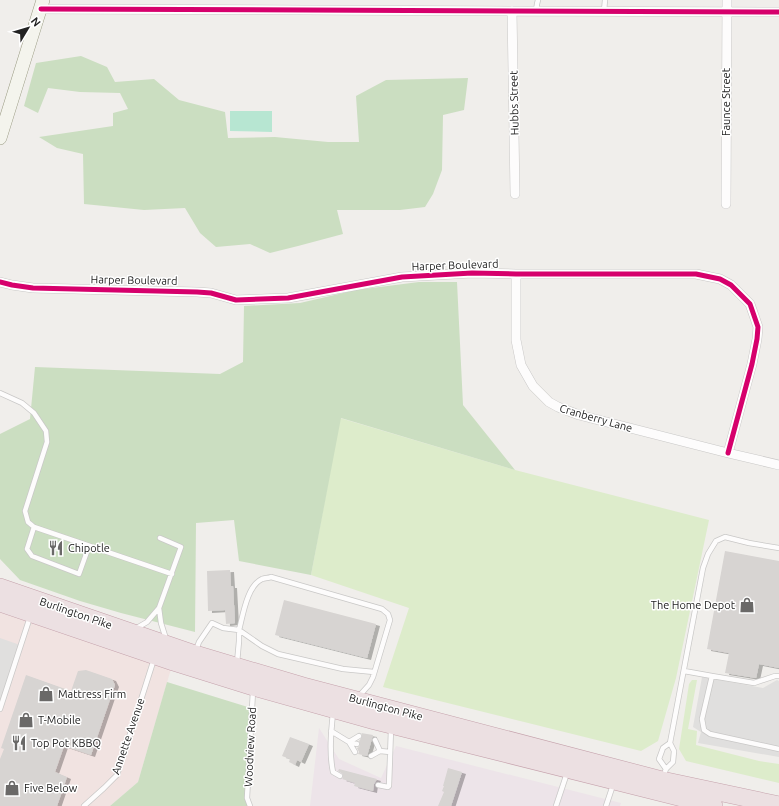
<svg xmlns="http://www.w3.org/2000/svg" width="779" height="806" viewBox="0 0 779 806" font-family="Ubuntu,sans-serif">
<style>
.commercial{fill:#f1e3e1}
.industrial{fill:#ede4e9}
.grass{fill:#ddeccb}
.forest{fill:#cbdec1}
.pitch{fill:#b7e6d2}
.parking{fill:#e0dfde}
.building{fill:#d7d4d2;filter:url(#shadow)}
.lines{fill:none;stroke-linecap:round;stroke-linejoin:round}
.lane-casing{stroke:#c9c8c7;stroke-width:6}
.street-casing{stroke:#c9c8c7;stroke-width:10}
.secondary-casing{stroke:#999a82;stroke-width:14}
.highway-casing{stroke:#c5a2ac;stroke-width:18}
.lane{stroke:#fdfcfc;stroke-width:4.5}
.street{stroke:#fdfcfc;stroke-width:9}
.secondary{stroke:#f4f4ed;stroke-width:13}
.highway{stroke:#ece0e2;stroke-width:17}
.cycleway-casing{stroke:#fff;stroke-width:8}
.cycleway{stroke:#d6006c;stroke-width:5}
.labels{text-anchor:middle;stroke-width:3;stroke-linejoin:round;paint-order:stroke}
.street-label{font-size:11px;fill:#222;stroke:#fff}
.poi-label{font-size:11px;fill:#222;stroke:#fff;text-anchor:start}
</style>
<defs>
<filter id="shadow"><feDropShadow dx="4" dy="2" stdDeviation="0" flood-color="#0004"/></filter>
</defs>
<rect width="100%" height="100%" fill="#f0eeeb"/>
<path class="commercial" d="M0,603L173,662L138,782L110,806H0Z"/>
<path class="industrial" d="M319,728L339,759L381,778L396,746L621,803L620,806H310Z"/>
<path class="grass" d="M340,418L515,470L709,520L676,678L658,741L641,751L383,687L409,608L311,575Z
M692,680H697L688,729L697,731L696,745L759,761L779,764V783L686,761L679,749L689,684Z"/>
<path class="forest" d="M81,56L107,67L115,82L154,79L179,100L225,112L228,138L275,137L328,142H359L356,96L386,80L468,78L464,110L443,115L442,170L433,194L425,207L400,210H337L343,234L298,246L270,253L250,244L216,247L200,233L185,208L144,210L84,204L83,154L57,148L39,137L113,126V113L128,109L120,93L80,92L48,88L38,113L24,106L36,63Z
M419,282H457L463,405L515,470L341,418L311,575L239,561L234,520L196,523L195,632L121,613L80,601L20,580L0,559V434L30,419L35,367L220,374L243,362L244,306L300,303L356,290Z
M167,682L251,708L248,806H110L138,782Z"/>
<path class="pitch" d="M230,111H272V132L230,131Z"/>
<path class="parking" d="M0,638L20,645L0,709Z
M702,677L763,688L777,680L779,681V757L698,743L701,732L693,727Z"/>
<path class="building" d="M725,551L779,561V668L759,664L756,678L725,673L729,653L707,649Z
M230,570L231,586H233L235,623L226,624L225,610L208,611L207,571Z
M284,600L376,624L367,658L275,635Z
M86,670L112,679L115,685L91,755L64,746L55,772L67,777L57,806H0V759L4,749L1,748L26,675L71,691L78,671Z
M361,733L373,735L367,756L358,754L359,752L357,748L359,747L360,745V743L359,741L362,737V734Z
M290,737L309,744L301,762L297,760L295,765L289,762L290,759L282,756Z
M448,768L462,772L451,806H438L444,792L442,791L444,786H443Z
M339,769L377,779L374,784L373,791L354,786L355,783L342,779L343,778V774L338,771Z"/>
<g class="lines">
<g class="lane-casing">
<path id="lane" d="M536,11L537,4L538,0
M604,11L605,0
M0,393L22,403L34,413L46,431L47,442L25,511L28,522L34,527L172,574
M34,527L27,549L32,556L79,574L89,546
M159,608L181,547L160,538
M135,629L147,622L159,608L161,623L166,639
M196,650L199,642L212,623L223,628L239,630V641L237,663
M684,671L712,676L702,719L704,730L710,734L779,749
M712,676L754,683L775,676H779
M359,696L369,685L373,677L390,620L388,614L382,609L271,577C269,578 265,578 262,579C247,586 243,615 239,630L262,646L278,654L343,669L374,672
M0,709L30,617
M333,713C331,732 329,753 333,772L340,776
M331,731L349,742L359,736
M375,740L380,751L390,752
M349,742L355,752
M349,742L357,744
M371,756L380,751
M666,769L659,759L663,748L670,743
M663,777L666,769L673,762L674,751L670,743L703,568L708,554L716,541L725,537L749,543L779,548
M378,785L388,787L389,786L391,729
M84,806L104,788L117,775L154,659
M250,806L247,798L253,691
M556,806L567,773
M606,806L613,785"/>
</g>
<g class="street-casing">
<path id="street" d="M41,9L779,12
M512,11L515,194
M726,204L727,0
M516,274V340L521,365L533,386L549,402L558,407L579,415L728,453L779,465
M0,282L12,285L33,288L197,292L211,293L236,300L288,298L402,277L472,273L516,274H696L720,279L731,285L750,304L758,327L757,339L752,364L728,453"/>
</g>
<g class="secondary-casing">
<path id="secondary" d="M0,138L43,0"/>
</g>
<g class="highway-casing">
<path id="highway" d="M0,587L195,654L303,686L662,780L779,805
M0,603L173,662L253,687L375,721L714,806"/>
</g>
<use href="#lane" class="lane"/>
<use href="#street" class="street"/>
<use href="#secondary" class="secondary"/>
<use href="#highway" class="highway"/>
<g class="cycleway-casing">
<path id="cycleway" d="M41,9L779,12
M0,282L12,285L33,288L197,292L211,293L236,300L288,298L402,277L472,273L516,274H696L720,279L731,285L750,304L758,327L757,339L752,364L728,453"/>
</g>
<use href="#cycleway" class="cycleway"/>
</g>
<defs>
<g id="restaurant-bare" transform="scale(1.2)"><path d="M-5-6h1v4h1v-4h1v4h1v-4h1v5L-1.5 .5V6h-2V.5L-5-1ZM5-6V6H3V1.5H1.5Q1.5-4 5-6Z" fill="#6a6968" stroke="#fff" stroke-width="2.5" paint-order="stroke"/></g>
<g id="shop-bare" transform="scale(1.2)"><path d="M-5-2.5h2.3a2.7 3.5 0 0 1 5.4 0H5L5.5 6h-11ZM-1.5-2.5h3a1.5 2.3 0 0 0-3 0Z" fill="#6a6968" stroke="#fff" stroke-width="2.5" paint-order="stroke"/></g>
</defs>
<g fill-rule="evenodd">
<use href="#restaurant-bare" x="56" y="548"/>
<use href="#shop-bare" x="747" y="605"/>
<use href="#shop-bare" x="46" y="694"/>
<use href="#shop-bare" x="26" y="720"/>
<use href="#restaurant-bare" x="19" y="743"/>
<use href="#shop-bare" x="12" y="788"/>
</g>
<g class="labels">
<g class="street-label">
<text transform="translate(726 102) rotate(-90)" y="4">Faunce Street</text>
<text transform="translate(514 103) rotate(-91)" y="4">Hubbs Street</text>
<text transform="translate(455 265) rotate(-2)" y="4">Harper Boulevard</text>
<text transform="translate(134 280) rotate(1)" y="4">Harper Boulevard</text>
<text transform="translate(596 418) rotate(16)" y="4">Cranberry Lane</text>
<text transform="translate(76 613) rotate(19)" y="4">Burlington Pike</text>
<text transform="translate(386 707) rotate(15)" y="4">Burlington Pike</text>
<text transform="translate(128 736) rotate(-71)" y="4">Annette Avenue</text>
<text transform="translate(250 747) rotate(-87)" y="4">Woodview Road</text>
</g>
<g class="poi-label">
<text x="68" y="552">Chipotle</text>
<text x="735" y="609" text-anchor="end">The Home Depot</text>
<text x="58" y="698">Mattress Firm</text>
<text x="38" y="724">T-Mobile</text>
<text x="31" y="747">Top Pot KBBQ</text>
<text x="24" y="792">Five Below</text>
</g>
</g>
<g transform="translate(28 28) rotate(52)" stroke="#ffffff" stroke-width="3" paint-order="stroke">
<path d="M0-3L7 15L0 10L-7 15Z" fill="#222222"/>
<text y="-6" font-size="11" font-weight="bold" text-anchor="middle" fill="#222222">N</text>
</g>
</svg>
